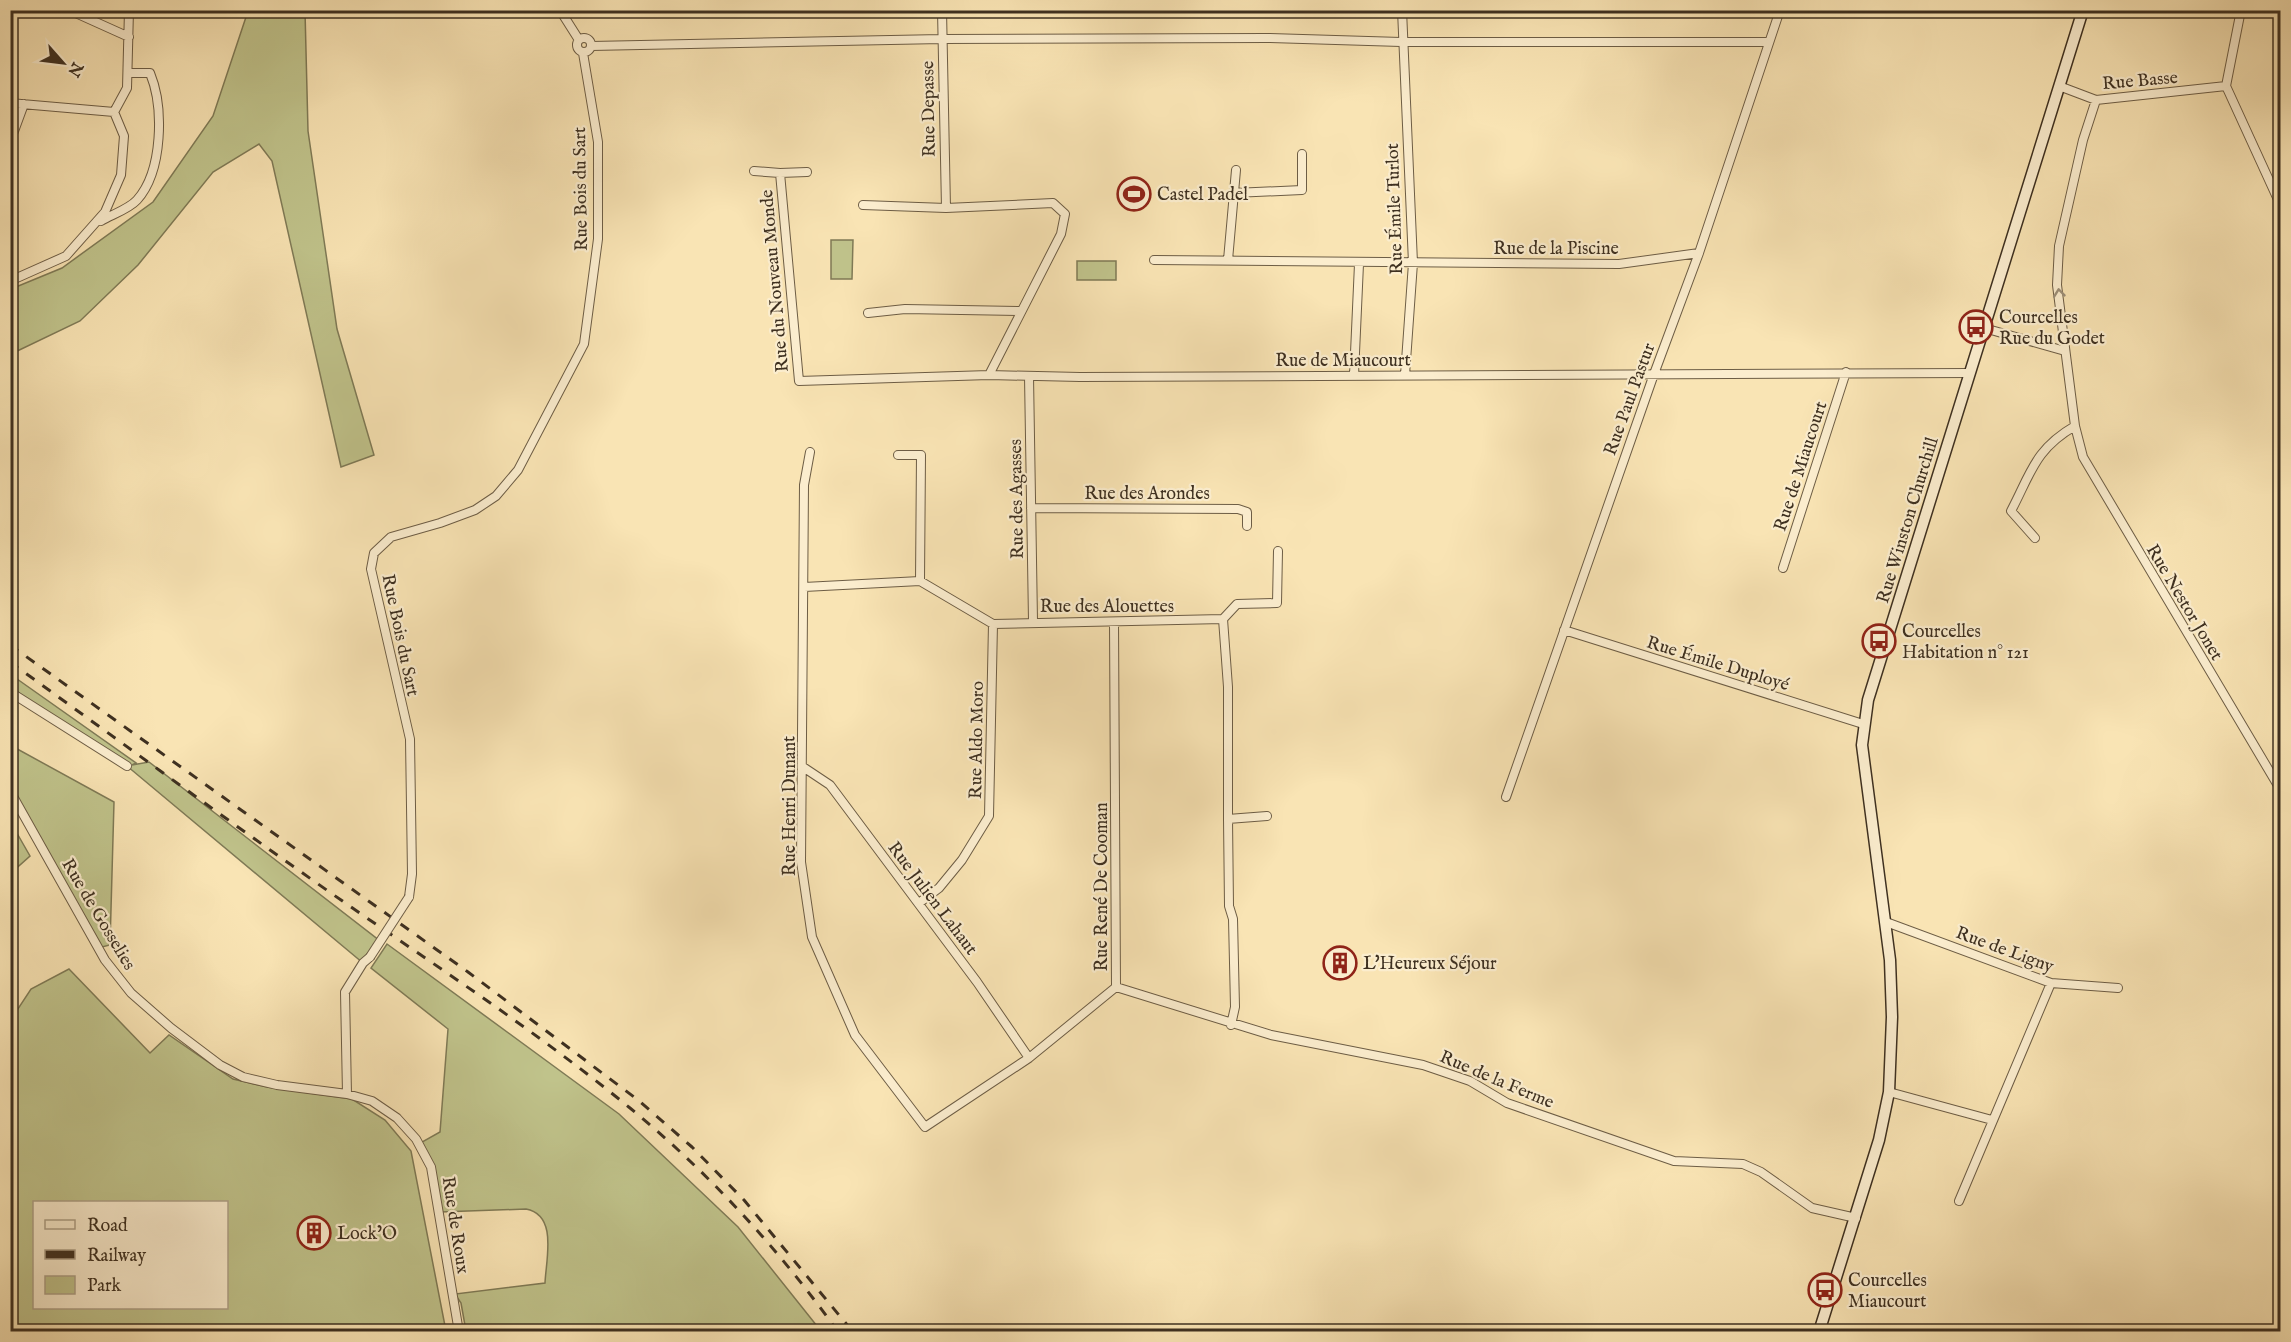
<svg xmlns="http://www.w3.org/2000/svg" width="2291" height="1342" viewBox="0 0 2291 1342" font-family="'IM FELL English',serif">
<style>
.green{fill:#c0c38b;stroke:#7f7a56;stroke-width:1.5;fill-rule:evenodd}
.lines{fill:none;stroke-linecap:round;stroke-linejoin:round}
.street-casing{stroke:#6d5d45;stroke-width:10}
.secondary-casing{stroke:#3e3020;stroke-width:13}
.street{stroke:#fbedce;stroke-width:8}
.secondary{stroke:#fbedce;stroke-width:10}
.rail{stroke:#3e3020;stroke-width:3;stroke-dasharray:10 10;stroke-linecap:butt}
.street-bridge-casing{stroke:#6d5d45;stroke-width:10;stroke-linecap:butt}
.street-bridge{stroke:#fbedce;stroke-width:8}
.oneway{stroke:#9c8e77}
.labels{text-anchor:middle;stroke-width:4.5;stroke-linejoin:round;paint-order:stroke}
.street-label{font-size:18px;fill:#3e3020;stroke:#fbedce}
.poi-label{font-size:18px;fill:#3e3020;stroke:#fbedce;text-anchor:start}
</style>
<rect width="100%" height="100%" fill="#f9e4b4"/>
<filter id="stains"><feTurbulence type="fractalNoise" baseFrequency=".00333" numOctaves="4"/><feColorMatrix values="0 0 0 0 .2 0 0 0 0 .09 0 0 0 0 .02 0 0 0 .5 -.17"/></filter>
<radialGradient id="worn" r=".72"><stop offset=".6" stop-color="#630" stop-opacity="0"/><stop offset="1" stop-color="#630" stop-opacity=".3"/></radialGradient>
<path class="green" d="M248,11H305L308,131L337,329L374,455L341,467L272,161L259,144L213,172L138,265L80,321L11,354V289L62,268L153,202L213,116Z
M831,240H853L852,279H831Z
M1077,261H1116V280H1077Z
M10,674L136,763L132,765L149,762L380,941L363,963L127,766L11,689Z
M10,745L114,802L110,945L98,948L11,785Z
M10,821L30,856L11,873H10Z
M387,944L619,1114L738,1227L821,1331H466L461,1303L455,1294L545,1283C546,1259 558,1215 526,1209L440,1212L422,1142L440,1132L448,1029L371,968Z
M69,969L150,1053L169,1035L233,1079L267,1087L352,1099L385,1120L411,1151L446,1331H11L10,1021L31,989ZM34,1202H226V1308H34Z"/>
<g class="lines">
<g class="street-casing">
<path id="street" d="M69,10L129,37
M560,10L579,40
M942,10L946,208
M1402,10L1413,263L1405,375
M577 45a7 7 0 1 1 14 0a7 7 0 1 1-14 0Z
M591,46L942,39L1268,38L1401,42H1769
M2059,86L2096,100L2226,86
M2226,86L2280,204
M2226,86L2241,10
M2096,100L2083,140L2059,246L2057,285L2075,426L2083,457L2280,789
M10,103L114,112
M10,142L24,104
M754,171L780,173
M807,172L780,173L799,381L989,375L1080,377L1970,373
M1234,193L1302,190V154
M863,205L946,208L1053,203L1065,214L1061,234L989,375
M101,221C111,215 129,209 137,200C163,171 164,107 150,73H128
M1154,260L1619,264L1699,253
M1228,260L1236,170
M10,281L66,256L105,212L121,175L124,136L114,112L127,88L129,10
M868,313L905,309L1020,311
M1984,328L2065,351
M1354,375L1359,264
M1029,376L1033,621
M810,452L804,485L801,862L812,937L855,1035L925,1127L1029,1058L1116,987L1114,622
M898,455H921L920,581
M1031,508L1238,509L1247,512V526
M2035,538L2011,511C2031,473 2035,449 2075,426
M1783,568L1846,372
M804,587L920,581L993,624L1223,619
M1223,619L1228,687V819L1267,816
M1223,619L1237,604L1277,603L1278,551
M1564,630L1863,724
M10,692L127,766
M803,767L830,785L977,982L1029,1058
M10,791L105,960L131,993L171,1028L220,1065L243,1077L277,1085L347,1094L372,1101L397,1118L416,1139L431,1167L459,1332
M1506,797L1654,374L1699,253L1780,10
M1228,819L1229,906L1233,919L1235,1007L1231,1025
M409,897L412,874L410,739L371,569L374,553L391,537L440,523L475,510L496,496L518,470L584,344L598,239V142L583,53
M919,903L939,888L962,860L989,816L993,624
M1886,922L2051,983L2118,988
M1116,987L1271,1035L1423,1065L1470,1081L1507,1103L1674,1161L1743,1164L1761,1172L1812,1208L1856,1218
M1889,1092L1992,1120
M347,1094L345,992L363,963L370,957
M1959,1201L2051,983"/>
</g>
<g class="secondary-casing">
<path id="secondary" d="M1819,1332L1879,1140L1889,1092L1892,1017L1890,960L1862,745L1868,700L2083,10"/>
</g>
<use href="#street" class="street"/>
<use href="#secondary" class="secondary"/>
<path class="rail" d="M10,645L468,972L638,1100L692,1147L744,1200L853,1332
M10,662C124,744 236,827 351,907C445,972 541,1035 630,1108C708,1172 779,1249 838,1332"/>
<g class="street-bridge-casing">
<path id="street-bridge" d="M370,957L409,897"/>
</g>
<use href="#street-bridge" class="street-bridge"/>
</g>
<defs><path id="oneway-chevron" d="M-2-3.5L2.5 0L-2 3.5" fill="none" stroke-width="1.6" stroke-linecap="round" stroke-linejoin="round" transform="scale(1.5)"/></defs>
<use class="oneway" href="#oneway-chevron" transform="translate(2059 293) rotate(-96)"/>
<defs>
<g id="stadium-ring" transform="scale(1.725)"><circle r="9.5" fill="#fbedce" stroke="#8f2418" stroke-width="1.5"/><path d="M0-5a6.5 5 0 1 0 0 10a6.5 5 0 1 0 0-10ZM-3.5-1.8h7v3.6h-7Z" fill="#8f2418"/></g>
<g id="bus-ring" transform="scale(1.725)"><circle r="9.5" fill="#fbedce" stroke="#8f2418" stroke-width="1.5"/><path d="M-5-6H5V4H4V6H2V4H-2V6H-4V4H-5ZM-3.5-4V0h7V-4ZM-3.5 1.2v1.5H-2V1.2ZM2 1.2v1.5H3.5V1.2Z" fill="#8f2418"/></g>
<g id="building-ring" transform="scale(1.725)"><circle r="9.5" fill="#fbedce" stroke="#8f2418" stroke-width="1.5"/><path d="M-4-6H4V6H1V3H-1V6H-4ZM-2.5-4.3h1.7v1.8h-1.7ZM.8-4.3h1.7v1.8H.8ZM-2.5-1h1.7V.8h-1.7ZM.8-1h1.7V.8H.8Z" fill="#8f2418"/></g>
</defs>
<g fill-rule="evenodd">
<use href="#stadium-ring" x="1134" y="194"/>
<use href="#bus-ring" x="1976" y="327"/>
<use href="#bus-ring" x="1879" y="641"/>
<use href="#building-ring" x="1340" y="963"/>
<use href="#building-ring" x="314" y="1233"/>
<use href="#bus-ring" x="1825" y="1290"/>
</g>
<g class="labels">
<g class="street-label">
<text transform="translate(2140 80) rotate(-5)" y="6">Rue Basse</text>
<text transform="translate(928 109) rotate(-91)" y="6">Rue Depasse</text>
<text transform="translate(580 189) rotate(-91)" y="6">Rue Bois du Sart</text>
<text transform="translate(1394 209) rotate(-92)" y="6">Rue Émile Turlot</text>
<text x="1556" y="254">Rue de la Piscine</text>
<text transform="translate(774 281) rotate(-95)" y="6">Rue du Nouveau Monde</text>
<text x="1343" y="366">Rue de Miaucourt</text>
<text transform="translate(1629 399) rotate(-70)" y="6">Rue Paul Pastur</text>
<text transform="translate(1800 466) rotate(-72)" y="6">Rue de Miaucourt</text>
<text x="1147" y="499">Rue des Arondes</text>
<text transform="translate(1016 499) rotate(-91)" y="6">Rue des Agasses</text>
<text transform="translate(1907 520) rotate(-73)" y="6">Rue Winston Churchill</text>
<text transform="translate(2185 602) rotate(59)" y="6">Rue Nestor Jonet</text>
<text x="1107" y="612">Rue des Alouettes</text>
<text transform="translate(401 635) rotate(78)" y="6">Rue Bois du Sart</text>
<text transform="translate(1718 663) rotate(17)" y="6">Rue Émile Duployé</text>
<text transform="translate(976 740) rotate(-89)" y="6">Rue Aldo Moro</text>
<text transform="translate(789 806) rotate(-90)" y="6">Rue Henri Dunant</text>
<text transform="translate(1101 887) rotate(-90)" y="6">Rue René De Cooman</text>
<text transform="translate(933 898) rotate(53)" y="6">Rue Julien Lahaut</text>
<text transform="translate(99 914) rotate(59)" y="6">Rue de Gosselies</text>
<text transform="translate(2005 949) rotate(20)" y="6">Rue de Ligny</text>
<text transform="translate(1497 1079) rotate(23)" y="6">Rue de la Ferme</text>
<text transform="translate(456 1225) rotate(81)" y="6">Rue de Roux</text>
</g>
<g class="poi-label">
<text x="1157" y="200">Castel Padel</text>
<text x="1999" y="323">Courcelles<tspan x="1999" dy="21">Rue du Godet</tspan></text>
<text x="1902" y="637">Courcelles<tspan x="1902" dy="21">Habitation n° 121</tspan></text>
<text x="1363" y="969">L'Heureux Séjour</text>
<text x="337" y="1239">Lock’O</text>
<text x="1848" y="1286">Courcelles<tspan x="1848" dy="21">Miaucourt</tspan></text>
</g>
</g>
<rect width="2291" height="1342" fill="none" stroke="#f9e4b4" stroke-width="36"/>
<rect x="12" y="12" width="2267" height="1318" fill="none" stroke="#3e3020" stroke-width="3"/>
<rect x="18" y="18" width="2255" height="1306" fill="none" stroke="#3e3020" stroke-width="1.5"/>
<rect x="33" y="1201" width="195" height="108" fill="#fbedce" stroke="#afa188" stroke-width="1.5"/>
<rect x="45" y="1220" width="30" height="9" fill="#fbedce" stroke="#afa188" stroke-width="1.5"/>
<text x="87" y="1231" font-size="18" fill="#3e3020">Road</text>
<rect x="45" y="1250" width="30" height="9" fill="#3e3020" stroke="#afa188" stroke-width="1.5"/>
<text x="87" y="1261" font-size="18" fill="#3e3020">Railway</text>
<rect x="45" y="1276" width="30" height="18" fill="#c0c38b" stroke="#afa188" stroke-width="1.5"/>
<text x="87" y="1291" font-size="18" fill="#3e3020">Park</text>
<g transform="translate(63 63) rotate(118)" stroke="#fbedce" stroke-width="4.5" paint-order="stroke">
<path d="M0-4.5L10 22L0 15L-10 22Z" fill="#3e3020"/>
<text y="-9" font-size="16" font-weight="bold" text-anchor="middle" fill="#3e3020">N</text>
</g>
<rect width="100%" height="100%" filter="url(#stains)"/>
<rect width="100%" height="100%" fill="url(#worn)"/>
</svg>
